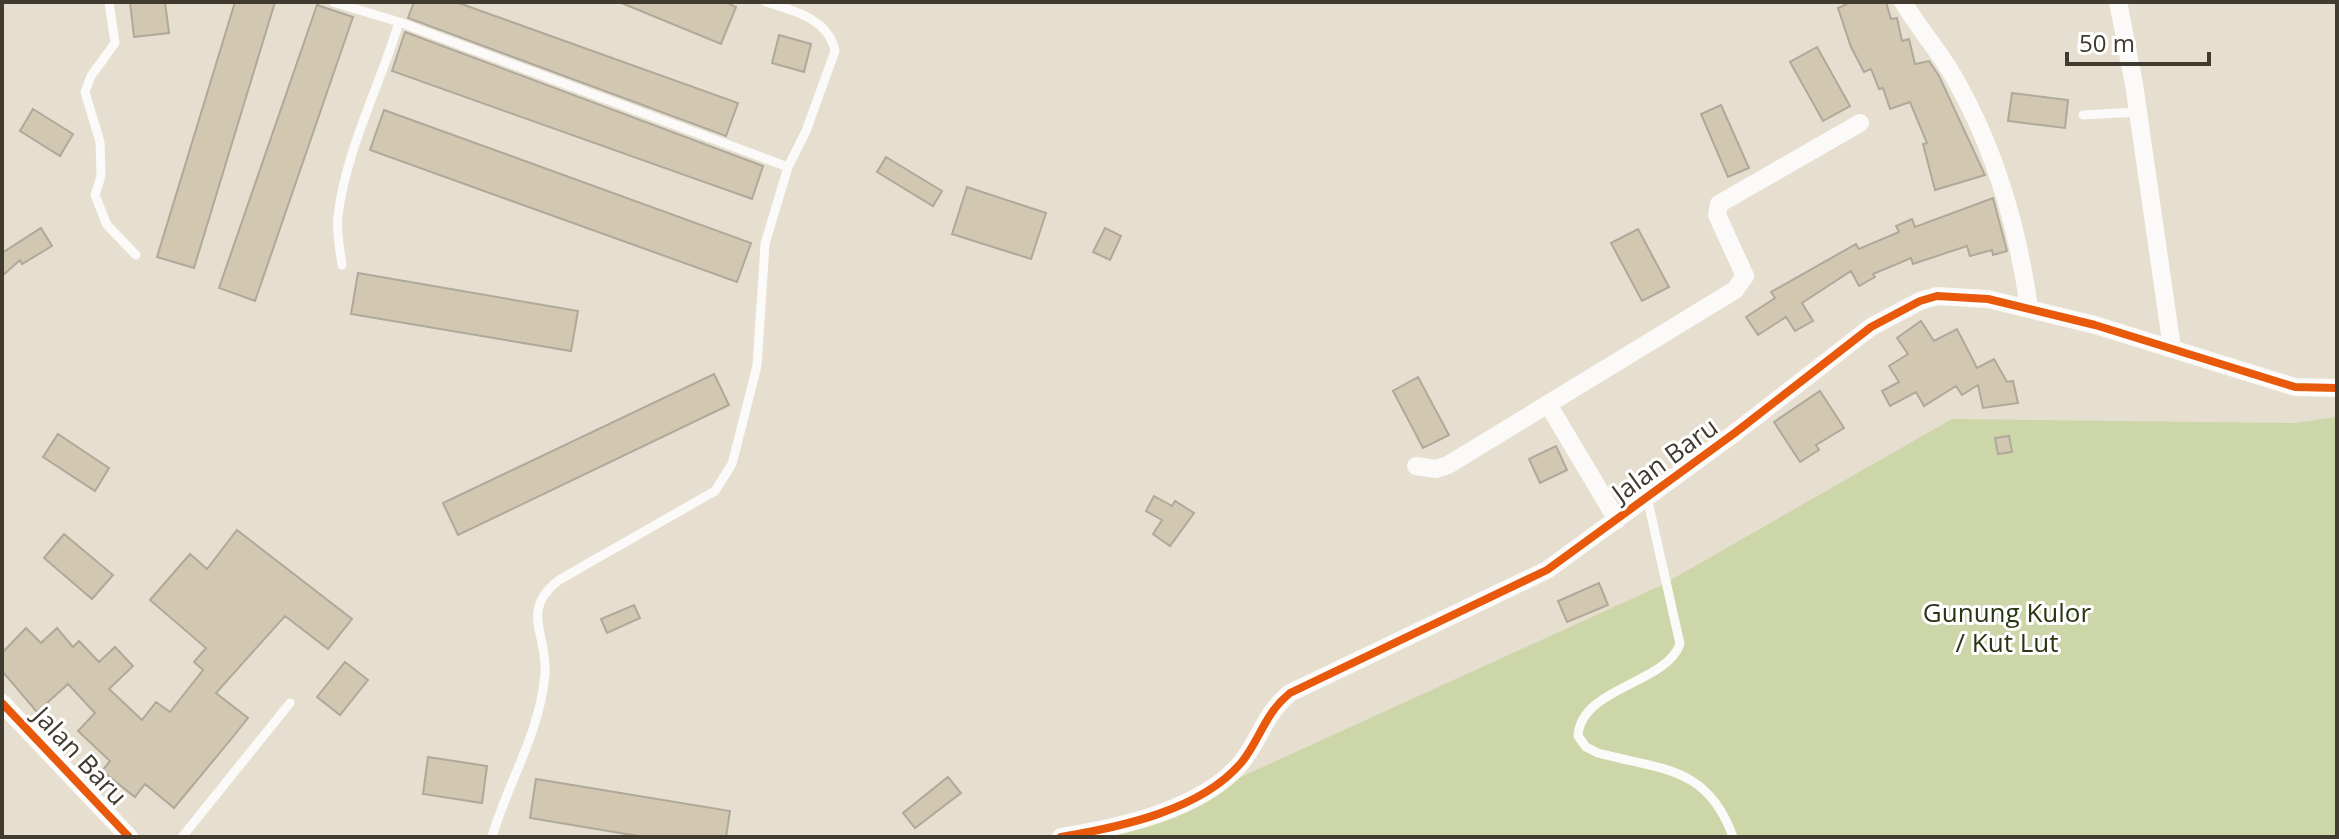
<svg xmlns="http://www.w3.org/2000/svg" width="2339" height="839" viewBox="0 0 2339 839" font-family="'Open Sans',sans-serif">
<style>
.green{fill:#ccd6a9}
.building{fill:#d2c7b0;stroke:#afa99c;stroke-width:2}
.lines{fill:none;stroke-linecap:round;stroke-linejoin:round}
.service{stroke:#fbfaf8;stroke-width:9}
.minor{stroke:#fbfaf8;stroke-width:18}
.cycleway-casing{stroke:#fff;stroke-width:13}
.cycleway{stroke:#e8590c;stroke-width:8}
.labels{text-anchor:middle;stroke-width:6;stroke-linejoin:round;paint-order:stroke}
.street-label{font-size:26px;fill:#413b2f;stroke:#fff}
.park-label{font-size:26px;fill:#2a3512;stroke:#fff}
</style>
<rect width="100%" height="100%" fill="#e6dece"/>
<path class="green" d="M2337,417V837H1109L1662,585L1952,419L2295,423Z"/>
<path class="building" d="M130,2H165L169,33L134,37Z
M235,2H275L194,268L157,257Z
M414,2H456L738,103L726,136L408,18Z
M619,2H725L736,7L721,44Z
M1851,2H1886L1891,19L1897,18L1902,41L1909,39L1915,64L1929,61L1939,76L1985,175L1935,190L1923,144L1927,143L1910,102L1890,109L1883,88L1879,89L1871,69L1864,72L1851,47L1838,8Z
M317,5L353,17L255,301L219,288Z
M405,32L763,166L752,199L392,71Z
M779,35L811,44L804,72L772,63Z
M1817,47L1850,106L1823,121L1790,62Z
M2012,93L2068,100L2065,128L2008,121Z
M1721,105L1749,168L1728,177L1701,114Z
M33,109L73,134L60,156L20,131Z
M384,110L751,243L737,282L370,150Z
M886,157L942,191L933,206L877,172Z
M967,187L1046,213L1031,259L952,234Z
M1993,198L2007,251L1993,255L1992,250L1970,256L1967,246L1913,264L1911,258L1873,274L1875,277L1859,286L1851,271L1802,303L1813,321L1795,331L1786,317L1758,335L1746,317L1775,298L1771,292L1856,244L1859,249L1899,232L1896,226L1912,219L1915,227Z
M41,228L52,246L22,264L20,260L2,276V253Z
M1105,228L1121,236L1110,260L1093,252Z
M1638,229L1669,287L1642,301L1611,243Z
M358,273L578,311L571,351L351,314Z
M1921,321L1934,341L1957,329L1977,368L1994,359L2007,382L2013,381L2018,403L1983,408L1978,385L1962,395L1956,386L1924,406L1916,392L1890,406L1882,391L1899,382L1889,366L1908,354L1897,338Z
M714,374L729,405L458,535L443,503Z
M1418,377L1449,435L1423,448L1393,391Z
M1820,391L1844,428L1816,445L1819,450L1800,462L1774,422Z
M58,434L109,468L95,491L43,457Z
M2009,436L2012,452L1998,454L1995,438Z
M1556,446L1567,470L1540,483L1529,459Z
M1154,496L1172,506L1175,501L1194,513L1170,546L1153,534L1162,520L1146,511Z
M237,530L352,619L328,649L285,616L216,693L248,718L232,738L174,808L145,784L135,797L102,771L110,761L78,731L95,713L68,684L37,712L2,671V653L26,628L41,643L57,628L73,647L79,641L99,662L115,647L133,666L109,689L142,720L156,702L170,712L203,670L194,662L206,648L150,600L190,554L207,569Z
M64,534L113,575L92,599L44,558Z
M1599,583L1608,605L1567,622L1558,601Z
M634,605L640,618L607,633L601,619Z
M345,662L368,680L340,715L317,697Z
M428,757L487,766L482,803L423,794Z
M948,777L961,793L915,828L903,813Z
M536,779L730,811L726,837H644L530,818Z"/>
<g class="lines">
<path class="service" d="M109,2L115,43L91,76L85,92L100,142L101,176L95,195L107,225L136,255
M333,2L399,22L788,167
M2083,115L2138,112
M342,265C340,250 336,232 338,216C346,149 380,86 399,22
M1647,497L1680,644C1666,684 1581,687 1578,736L1586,747L1598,753C1662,770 1708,766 1733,837
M182,837L290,703
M492,837C508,782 540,733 545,674C548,634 519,611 559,580L715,491L732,464L757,366L765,244L788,167L806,131L835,51C829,19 793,10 766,2"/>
<path class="minor" d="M1903,2C1919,29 1940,52 1955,79C1995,149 2018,229 2029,308
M2118,2L2134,84L2172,348
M1548,404L1617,520
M1416,466L1436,469L1448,465L1735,290L1745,276L1717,215L1719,204L1860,123
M2,703L129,837
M1061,837C1121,827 1201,810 1241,763C1260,740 1264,714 1290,693L1547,570L1736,432L1871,327L1920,301L1937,296L1988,299L2095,325L2295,387L2337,388"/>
<g class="cycleway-casing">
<path id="cycleway" d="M2,703L129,837
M1061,837C1121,827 1201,810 1241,763C1260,740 1264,714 1290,693L1547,570L1736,432L1871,327L1920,301L1937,296L1988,299L2095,325L2295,387L2337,388"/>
</g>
<use href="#cycleway" class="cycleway"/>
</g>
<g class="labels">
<g class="street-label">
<text transform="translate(1665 460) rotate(-36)" y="9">Jalan Baru</text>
<text transform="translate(80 756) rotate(47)" y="9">Jalan Baru</text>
</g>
<g class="park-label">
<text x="2007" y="622">Gunung Kulor<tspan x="2007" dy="30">/ Kut Lut</tspan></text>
</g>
</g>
<rect width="2339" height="839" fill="none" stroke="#413b2f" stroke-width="8"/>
<path d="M2067 52v12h142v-12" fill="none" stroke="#413b2f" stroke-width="4"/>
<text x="2079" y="52" font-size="24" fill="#413b2f" stroke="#ffffff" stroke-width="6" paint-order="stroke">50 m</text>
</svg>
